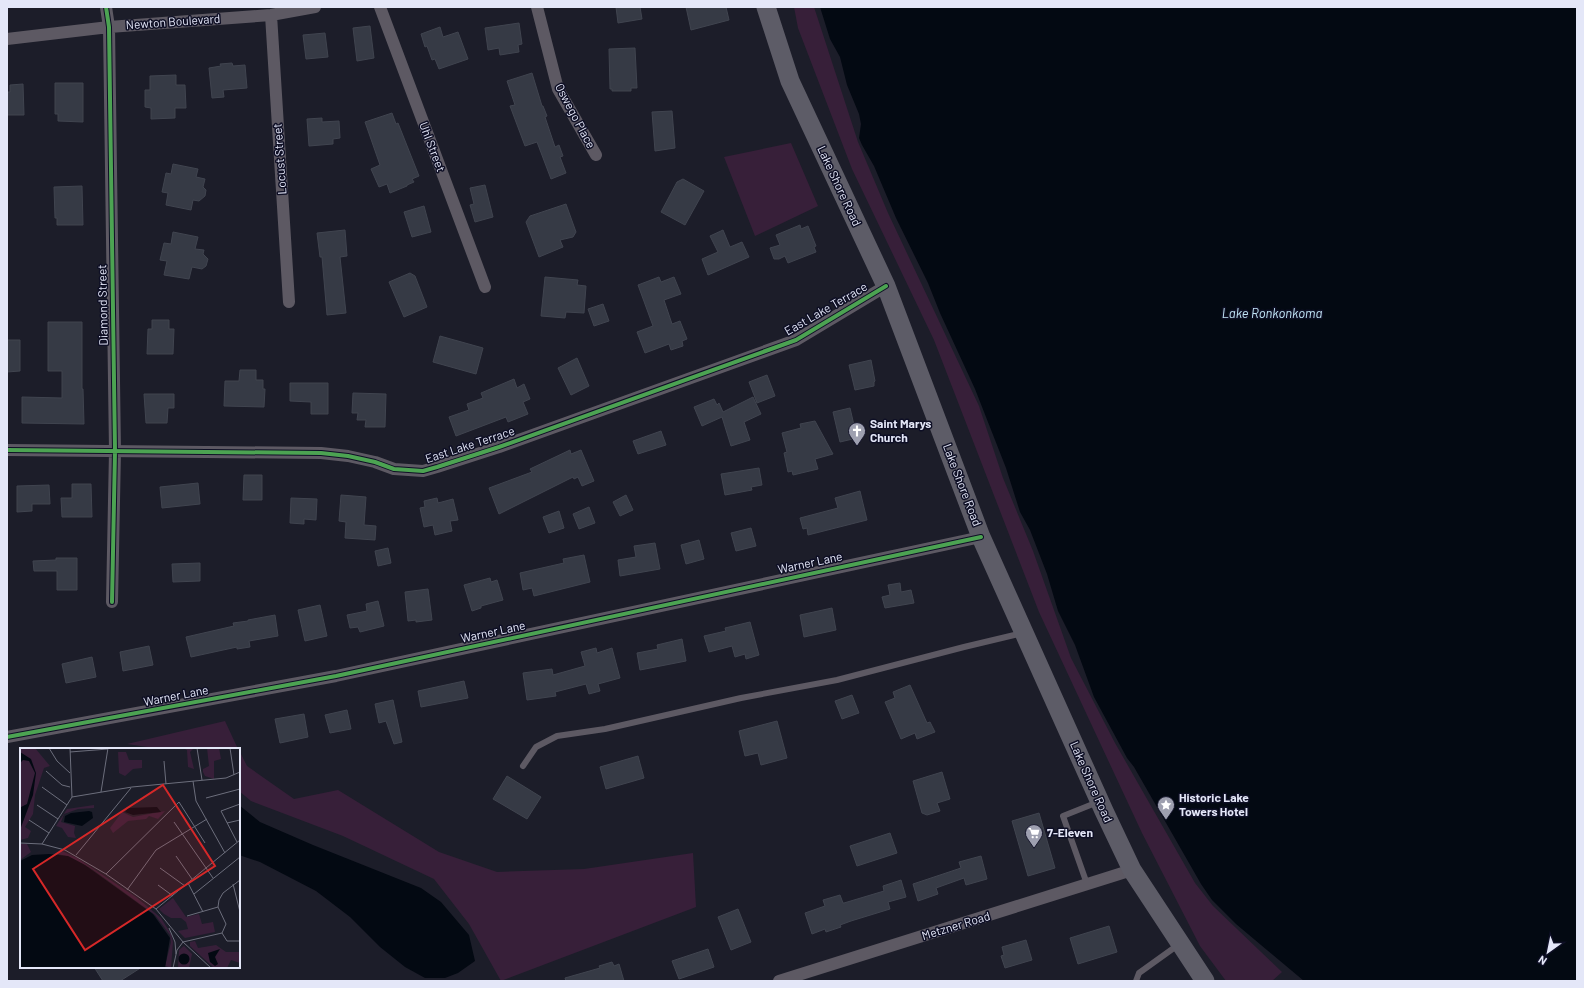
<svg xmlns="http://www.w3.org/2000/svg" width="1584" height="988" viewBox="0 0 1584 988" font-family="Barlow,sans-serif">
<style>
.green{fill:#371f39}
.water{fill:#030912}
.building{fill:#363a45;stroke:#40444f}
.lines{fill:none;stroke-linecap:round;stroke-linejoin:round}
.service{stroke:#5d5963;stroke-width:6}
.minor{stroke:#5d5963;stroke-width:12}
.primary{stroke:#5d5c67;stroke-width:19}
.cycleway-casing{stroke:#0e0f25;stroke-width:6}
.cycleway{stroke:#4ca352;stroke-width:4}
.labels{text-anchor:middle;stroke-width:3;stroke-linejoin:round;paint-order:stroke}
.street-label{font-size:12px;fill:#e4e7f8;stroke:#0e0f25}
.poi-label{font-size:12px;font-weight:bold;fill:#e4e7f8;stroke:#0e0f25;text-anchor:start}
.water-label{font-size:13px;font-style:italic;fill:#c1e4f6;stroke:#0e0f25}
.inset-road{fill:none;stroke:#6c6e7c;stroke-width:1}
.view{fill:#d62828;fill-opacity:0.15;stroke:#d62828;stroke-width:2}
.inset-edge{fill:none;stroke:#e4e7f8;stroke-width:2}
</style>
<rect width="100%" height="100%" fill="#1c1d29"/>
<path class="green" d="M794,7H814L858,142L888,213L979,406L1003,478L1033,551L1071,658L1115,743L1195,883L1213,906L1282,972L1272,981H1226L1200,946L1142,833L1039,612L934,340L852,169L798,28Z
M791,143L818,206L755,236L724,157Z
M225,721L238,749H161L127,744Z
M239,750L247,766L294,799L338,790L439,852L497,872L584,869L693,853L696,907L501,981L469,924L434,879L343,836L251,801L239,791Z"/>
<path class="water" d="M820,7H1577V981H1304L1236,924L1212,900L1201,884L1134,767L1127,758L1094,697L1075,645L1058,611L1047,574L1030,530L1020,512L1006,468L975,389L940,313L928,283L896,218L874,166L862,145L859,138L861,124L859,114L847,85L840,57L830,39Z
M239,805L260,822L313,845L421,888L441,902L469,935L475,961L458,973L445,978H425L405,967L380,947L350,917L316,891L260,862L239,855Z"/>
<path class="building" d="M616,7H640L642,19L618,23Z
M686,7H726L729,20L691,30Z
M519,23L522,44L518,45L519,52L500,55L499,48L488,50L485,28Z
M370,26L374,58L357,61L353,28Z
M440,27L443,37L458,32L468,59L439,69L435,59L432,60L427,46L425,47L421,34Z
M325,33L328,57L306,59L303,35Z
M635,48L637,88H631V91H612V89H610L609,49Z
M232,63L233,66L245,65L247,88L223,90L224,97L212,98L209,68L221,66L220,64Z
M532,73L542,106H543L547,116L545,117L555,147L559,145L563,156L560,157L566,173L551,179L537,142L525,146L510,106L515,105L507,81Z
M176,75V85H185L186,108H175V118L151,119V108L145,107V90H150V76Z
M55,83H83V122L58,121V114H55Z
M23,84L24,115H7V92H10V85Z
M672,111L675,148L655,151L652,112Z
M392,113L396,124L398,123L419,176L412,179L414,182L407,185V186L390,193L387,184L379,187L371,169L380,165L365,122Z
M322,118V122L339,121L340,138L333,139V144L309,146L307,119Z
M173,164L198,169L196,177L205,179L203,187L206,190L205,196L199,201L193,200L191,210L166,205L168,193L162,192L166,173L171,174Z
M683,179L704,191L685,225L661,212L677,182Z
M485,185L493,217L475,222L470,205L474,204L470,188Z
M82,186L83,225H57V218H55L54,187Z
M566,204L576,232L573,237L560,240L563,247L539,257L526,222L530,216Z
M424,206L431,232L412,237L404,212Z
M800,225L801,229L808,226L816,246L814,247L816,252L788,263L785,256L779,259H774L770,248L780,245L776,235Z
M345,230L347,256L340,257L346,313L327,315L322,257H320L317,233Z
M723,230L730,247L742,242L749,257L708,275L702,259L718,252L710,236Z
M173,232L198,237L195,249L204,250L203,254L208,259L206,266L202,269L192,267L189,279L164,275L167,261L160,260L164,243L171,244Z
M410,273L415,276L427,307L404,317L389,282Z
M545,277L578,280L577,285L586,286L584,313L566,312L565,318L541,316Z
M659,277L661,282L674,277L681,294L664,300L672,324L680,321L687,339L682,341L683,346L671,350L669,344L645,353L637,332L653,326L638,285Z
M603,304L609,321L594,326L588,309Z
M152,320H169V329H174L173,354H147L148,329H152Z
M48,322H82V389H83L84,424L22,423V397L62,398V371H48Z
M440,336L483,348L476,374L433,362Z
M7,340H20V371L7,372Z
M577,358L589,386L571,395L558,368Z
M871,360L875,381L874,382V386L855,390L849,365Z
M240,370H256V380H263V389H265L264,407L224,406L225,381H239Z
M767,375L775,396L757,403L749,382Z
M514,379L517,388L524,384L530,399L523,402L528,414L508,422L506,417L456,436L449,417L469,410L467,404L483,398L481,393Z
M290,383H328V414H311V402L290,401Z
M353,393L386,394L385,427H365L366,420H357L358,413H352Z
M144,394H174V408H168L167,423H146Z
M753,397L761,414L744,422L750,440L731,446L722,417L702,426L694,407L714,399L717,405L719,403L723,412Z
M850,408L857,438L840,442L833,412Z
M815,421L833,454L815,459L818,469L793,475L792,471L788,472L784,453L787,452L782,433L801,428L800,424Z
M661,431L666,445L638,454L633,441Z
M570,450L571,454L581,450L594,481L582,486L578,477L574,479L573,477L499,514L489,488L532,472L530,469Z
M759,468L762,485L751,487L752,490L725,495L721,474Z
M244,475H262V500H243Z
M198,483L200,504L162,508L160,487Z
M72,484H91L92,517H62L61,498H72Z
M49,485L50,504H32V511L17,512V486Z
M860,491L867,520L808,535L807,528L803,529L800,518L838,508L835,498Z
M341,495L366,497L364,525L376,526L375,540L345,538L346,522L339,521Z
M626,495L633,510L620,516L613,502Z
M291,498L317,499L316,520L304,519V524L290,523Z
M437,498L438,503L453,499L458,520L450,521L452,531L435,535L433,525L424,527L420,508L425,507L424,501Z
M589,507L595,523L579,529L573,514Z
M559,511L564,528L549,533L543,517Z
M751,528L756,546L736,551L731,533Z
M699,540L704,559L686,564L681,545Z
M655,543L660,569L620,576L618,560L636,557L634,546Z
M388,548L391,563L378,566L375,551Z
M584,555L590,582L534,596L532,588L523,590L520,573L564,563L563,559Z
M56,558H77V590H57V571H34L33,561L56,560Z
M200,563V581L173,582L172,564Z
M490,578L491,582L497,580L503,600L481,606V608L472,611L464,585Z
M900,583L901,592L911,590L914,603L885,608L882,597L890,595L888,585Z
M428,589L432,620L416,622V620L408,621L405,592Z
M378,601L384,626L360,632L358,627L350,628L347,615L367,611L366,604Z
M320,605L327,636L305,641L298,610Z
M832,608L836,630L804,637L800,615Z
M275,615L278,636L249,641L250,647L237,649V647L191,657L186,637L234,626L233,623L248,621V620Z
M750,622L759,655L746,659L745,654L735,657L732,646L709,652L704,636L726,631L725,628Z
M682,639L686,661L640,670L637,653L658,649L657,645Z
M149,646L153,665L123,671L120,652Z
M596,648L597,653L612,648L620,678L598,684L600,691L589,694L586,684L555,692L556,696L527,700L523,673L552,669L553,675L585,666L581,652Z
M92,657L96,677L66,683L62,664Z
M464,681L468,698L421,707L418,691Z
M910,685L927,723L930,722L935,732L917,739L915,733L901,739L885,702L895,698L893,692Z
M852,695L859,713L842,719L835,701Z
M393,700L402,742L394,744L386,721L379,723L375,704Z
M347,710L351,729L330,733L325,715Z
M304,714L308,737L280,743L275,719Z
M777,721L787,758L761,765L758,753L745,756L739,731Z
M638,756L644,778L606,789L600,767Z
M942,772L950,799L937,803L940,811L927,815L922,813L913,781Z
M507,776L541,797L527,819L493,799Z
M1039,813L1055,868L1028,876L1012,821Z
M890,833L897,853L857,866L850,846Z
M981,856L987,879L966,885L964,878L936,888L938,894L918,901L913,884L961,868L959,862Z
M901,880L906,897L888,902L890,909L851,921L840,925L841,927L826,932L825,929L812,934L805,913L825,906L823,900L840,895L843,903H844L884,891L883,886Z
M738,909L751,942L731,950L718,917Z
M1109,926L1117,952L1078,964L1070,938Z
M1026,940L1032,960L1005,968L1001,956L1004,955L1002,947Z
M708,949L714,967L679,979L672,961Z
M612,962L614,966L619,964L624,981H566L565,978L600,968L599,966Z
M94,967H142L120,981H103Z"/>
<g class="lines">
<path class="service" d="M523,766L536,747L557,736L605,729L741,698L837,680L964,647L1023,633
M1087,884L1063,816L1098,802
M1136,981L1139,973L1178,945"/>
<path class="minor" d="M106,7L109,27L115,451L112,602
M380,7L485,287
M537,7L558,89L596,155
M271,15L289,302
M7,39L109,27L271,15L315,7
M7,450L321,453L348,456L375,462L394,469L423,471L437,467L499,447L796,340L886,286
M7,737L336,676L981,537
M779,981L1132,870"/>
<path class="primary" d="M766,7L790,81L886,286L981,537L1104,811L1132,870L1205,981"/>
<g class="cycleway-casing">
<path id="cycleway" d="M106,7L109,27L115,451L112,602
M7,450L321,453L348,456L375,462L394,469L423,471L437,467L499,447L796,340L886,286
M7,737L336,676L981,537"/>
</g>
<use href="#cycleway" class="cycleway"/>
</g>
<defs>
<g id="church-pin" transform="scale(0.9)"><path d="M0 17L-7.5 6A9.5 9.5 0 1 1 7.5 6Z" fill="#9ea0b0" stroke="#0e0f25"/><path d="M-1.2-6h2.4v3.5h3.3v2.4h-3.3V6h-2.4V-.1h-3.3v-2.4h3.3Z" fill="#fff"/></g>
<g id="sight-pin" transform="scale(0.9)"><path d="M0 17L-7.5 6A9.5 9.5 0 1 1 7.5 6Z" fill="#9ea0b0" stroke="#0e0f25"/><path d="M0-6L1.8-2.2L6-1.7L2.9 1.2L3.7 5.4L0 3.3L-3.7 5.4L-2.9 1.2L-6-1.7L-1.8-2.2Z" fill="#fff"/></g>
<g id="supermarket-pin" transform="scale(0.9)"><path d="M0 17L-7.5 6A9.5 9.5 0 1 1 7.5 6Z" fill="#9ea0b0" stroke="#0e0f25"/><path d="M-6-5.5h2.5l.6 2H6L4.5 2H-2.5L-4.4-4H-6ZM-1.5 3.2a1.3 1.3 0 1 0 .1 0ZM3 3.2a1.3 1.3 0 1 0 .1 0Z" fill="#fff"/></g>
</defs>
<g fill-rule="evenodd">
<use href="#church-pin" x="857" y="431"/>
<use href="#sight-pin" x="1166" y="805"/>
<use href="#supermarket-pin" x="1034" y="833"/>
</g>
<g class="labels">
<g class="street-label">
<text transform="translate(173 22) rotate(-4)" y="4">Newton Boulevard</text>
<text transform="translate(575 116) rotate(62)" y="4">Oswego Place</text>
<text transform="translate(432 147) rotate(69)" y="4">Uhl Street</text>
<text transform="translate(280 159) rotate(-94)" y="4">Locust Street</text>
<text transform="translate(839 186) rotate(65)" y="4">Lake Shore Road</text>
<text transform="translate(103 305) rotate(-91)" y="4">Diamond Street</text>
<text transform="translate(826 309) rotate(-30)" y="4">East Lake Terrace</text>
<text transform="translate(470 445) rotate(-18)" y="4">East Lake Terrace</text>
<text transform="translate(962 485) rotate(69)" y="4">Lake Shore Road</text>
<text transform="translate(810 563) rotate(-12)" y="4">Warner Lane</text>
<text transform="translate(493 632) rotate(-12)" y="4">Warner Lane</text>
<text transform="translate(176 696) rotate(-11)" y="4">Warner Lane</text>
<text transform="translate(1091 782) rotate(66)" y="4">Lake Shore Road</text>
<text transform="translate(956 926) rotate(-17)" y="4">Metzner Road</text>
</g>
<g class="poi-label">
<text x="870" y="428">Saint Marys<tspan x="870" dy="14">Church</tspan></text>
<text x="1179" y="802">Historic Lake<tspan x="1179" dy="14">Towers Hotel</tspan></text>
<text x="1047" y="837">7-Eleven</text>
</g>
<g class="water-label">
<text x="1272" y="318">Lake Ronkonkoma</text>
</g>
</g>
<g transform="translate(20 748)">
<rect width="220" height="220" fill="#1c1d29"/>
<path d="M0,0H15L30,18L24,20L15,47L13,66L5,79L11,83L8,90L0,92ZM163,0H174L170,4L174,21L168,19L167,2ZM187,0H199L201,11L194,13V31L185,28L183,24V21L189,18ZM98,4H106L109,12H122V20L113,21L105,28L99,25ZM74,57V60L58,61L44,66L41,74L55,78L54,85L56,90L48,89L42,80L36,78L47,61ZM145,63L138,71L129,68L126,71L108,73L93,85L90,80L102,64L113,69ZM0,96H7L11,104L0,112ZM40,102L57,110L116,149L141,170L151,186L153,194L151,220L145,218L151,194L150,187L135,167L72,121L50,109L38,106ZM153,150L166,169L179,166L182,176L193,174L195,184L165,190L158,183L168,181L166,174L161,170H151L144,166L139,161ZM175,193L178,200L196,197L206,204H220V215L211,212L207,220H194L170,198V194ZM164,198L172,206L169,220H158L159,202Z" fill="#371f39"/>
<path d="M0,4L11,11L16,25L13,47L0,82L1,59L7,56L15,25L9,13L3,12L0,15ZM137,59L141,64L113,67L105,64L108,60ZM69,63L72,64L73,70L62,78L44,74L45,68L51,65ZM29,106L48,108L65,117L133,166L150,190L145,220H0V113L12,107ZM200,201L195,209L198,216L195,218L190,214L188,205ZM158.5 211a5.5 5.5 0 1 1 11 0a5.5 5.5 0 1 1-11 0Z" fill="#030912"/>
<path class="inset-road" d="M29,0L37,13L50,25M50,0L52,49M177,0L182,32M210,0L214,27M50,4L88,1M144,13L146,36M26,23L42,37L50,39M173,33L176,53L205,105M22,39L47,57M81,44L88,0M186,50L220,41M17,57L38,71M9,72L29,85M154,74L193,130M207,75L220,72M217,94L201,63L220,56M0,95L22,96L45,102L86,126L136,161L163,194L191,220M22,96L52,49L112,39L206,30L220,24M56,107L111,40M156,108L172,131M140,120L165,138M86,126L159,54L185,95M168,135L183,164M213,136L220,164M138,137L153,148M107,142L136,102L187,71M174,146L220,109M136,161L220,92M167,168L198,159M149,180L155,194L156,206M202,185L206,176L198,159L199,152L203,145L220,132M202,185L207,193H220M163,194L202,185M153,220L157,202L163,194"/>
<path class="view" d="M143,37L195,118L65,202L13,121Z"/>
<rect width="220" height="220" class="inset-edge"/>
</g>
<rect width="1584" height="988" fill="none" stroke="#e4e7f8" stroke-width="16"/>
<g transform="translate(1548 952) rotate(213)" stroke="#0e0f25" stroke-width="3" paint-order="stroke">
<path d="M0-3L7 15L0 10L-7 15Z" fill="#e4e7f8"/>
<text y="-6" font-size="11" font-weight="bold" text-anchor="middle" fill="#e4e7f8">N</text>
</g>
</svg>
